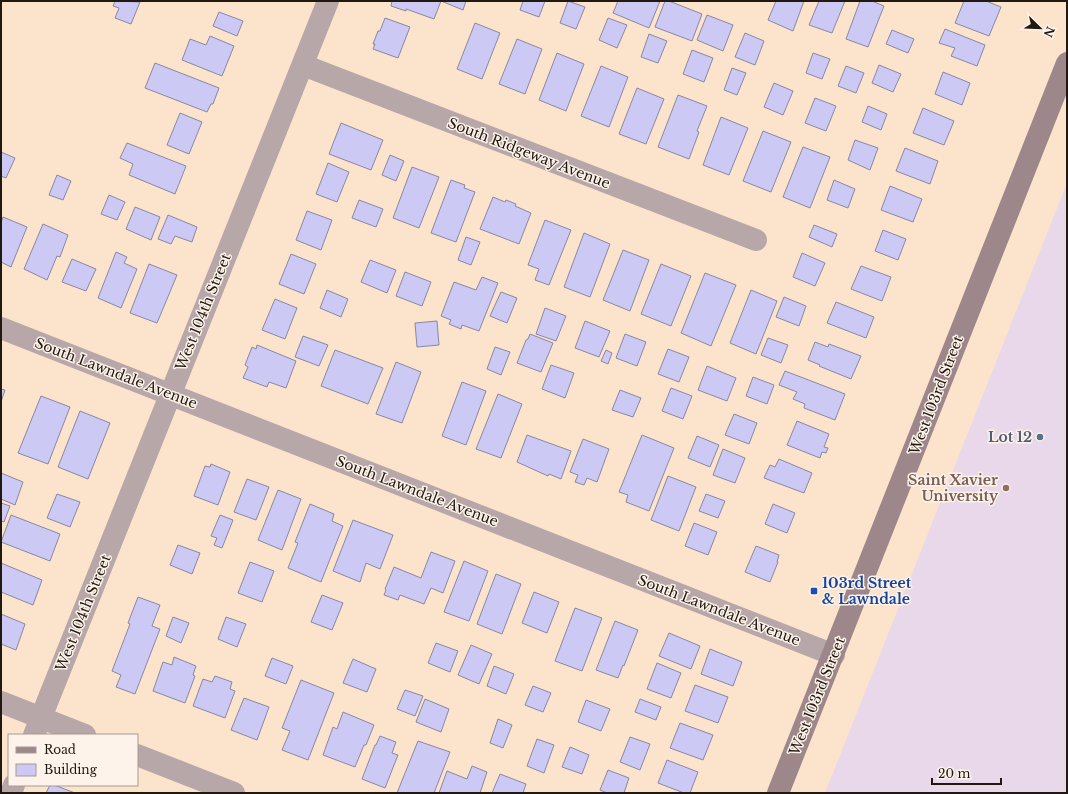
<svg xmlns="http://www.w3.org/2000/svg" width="1068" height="794" viewBox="0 0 1068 794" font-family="'Libre Baskerville',serif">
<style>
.education{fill:#e8d8e9}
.building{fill:#cccaf5;stroke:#8987a3}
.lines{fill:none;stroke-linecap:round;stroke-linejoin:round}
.street{stroke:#b7a7a8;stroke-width:22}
.secondary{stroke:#9e878a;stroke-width:22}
.service-dot{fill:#5c6f8a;stroke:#fdf3ea;stroke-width:1.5}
.education-dot{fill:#8d6e63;stroke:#fdf3ea;stroke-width:1.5}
.transit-dot{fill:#1a4fb4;stroke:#fdf3ea;stroke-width:1.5}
.labels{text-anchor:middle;stroke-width:3;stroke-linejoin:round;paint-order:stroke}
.street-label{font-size:14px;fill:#211810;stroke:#fdf3ea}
.service-label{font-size:14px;font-weight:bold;fill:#4e5e75;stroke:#fdf3ea;text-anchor:end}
.education-label{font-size:14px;font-weight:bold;fill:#785e54;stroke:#fdf3ea;text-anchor:end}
.transit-label{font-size:14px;font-weight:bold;fill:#164399;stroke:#fdf3ea;text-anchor:start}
</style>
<rect width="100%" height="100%" fill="#fce3cc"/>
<path class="education" d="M1067,183V793H825Z"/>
<path class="building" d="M115,1L140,2L131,24L115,18L119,8L113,6Z
M392,1H441L434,19L406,9V11L391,6Z
M441,1H466L463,10Z
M523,1H545L539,17L520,10Z
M568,1L585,7L576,29L560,23Z
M618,1H660L649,28L613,13Z
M665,1H669L702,14L692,41L655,27Z
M776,1H804L793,31L768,20Z
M819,1H845L832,33L809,25Z
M860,1H872L884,6L868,47L846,39Z
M964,1H986L1001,7L989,36L955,23Z
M219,12L243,21L237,36L213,26Z
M707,15L733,25L723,51L697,40Z
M385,18L410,27L398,58L373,49L375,44H373L378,31H380Z
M608,18L627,25L617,48L599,40Z
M475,23L500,33L482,79L457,69Z
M945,29L985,45L977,66L951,56L955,48L939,43Z
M892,30L914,39L908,53L886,44Z
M745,33L764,41L755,65L735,57Z
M649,34L667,41L658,63L641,57Z
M210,36L234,46L222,76L182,60L190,39L206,45Z
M517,39L542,49L525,94L499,84Z
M692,50L713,58L704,82L683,74Z
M557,53L584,64L566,111L539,100Z
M813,53L830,59L822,79L806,73Z
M155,63L219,88L213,104H211L207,112L145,88Z
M879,65L901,74L893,92L872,83Z
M601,66L628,77L609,127L581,116Z
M846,66L864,73L856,93L838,86Z
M732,68L746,73L737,95L724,90Z
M943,72L970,83L962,105L935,94Z
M774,83L793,91L783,115L764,107Z
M637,88L664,99L646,144L619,134Z
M678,95L707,106L697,131L699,132L689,159L658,147Z
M815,98L836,106L826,131L805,123Z
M868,106L887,114L881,130L862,122Z
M923,108L954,121L944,145L913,133Z
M180,113L202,122L189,154L167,145Z
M721,117L748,128L729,175L703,165Z
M341,123L383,140L371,170L329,154Z
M763,131L791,142L771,192L743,181Z
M855,140L878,148L870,170L848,160Z
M127,143L186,166L175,194L129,175L133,164L120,158Z
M803,147L830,157L810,208L783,197Z
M905,148L938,161L930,184L896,171Z
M1,152L15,158L6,178L1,176Z
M390,155L404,161L396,181L382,175Z
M328,163L349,172L337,202L316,194Z
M412,167L439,177L419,228L393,218Z
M57,175L71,181L63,200L49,195Z
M451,180L465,185L464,188L475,192L456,242L431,233Z
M834,180L855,189L848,208L827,200Z
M890,186L922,199L913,222L881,210Z
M109,195L125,202L117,220L101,214Z
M493,197L505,202L506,200L516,204L515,206L531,213L519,244L480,229Z
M359,200L383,209L376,227L352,218Z
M135,207L160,217L151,240L126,229Z
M307,211L332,220L321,250L296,240Z
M168,215L197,227L192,242L175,236L171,244L158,239Z
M3,217L27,227L11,267L1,262V223Z
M545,220L571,230L549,285L535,280L539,269L528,265Z
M43,224L68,235L60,257L57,256L47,280L24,269Z
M814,225L837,234L832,247L809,237Z
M883,230L906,239L898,260L875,251Z
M584,233L610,244L590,297L564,287Z
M466,237L480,242L471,265L458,260Z
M623,250L649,260L630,311L603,300Z
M116,252L127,257L124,263L137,269L121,308L98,298Z
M802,253L825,263L815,286L793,277Z
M291,254L316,264L304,294L279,284Z
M72,259L96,269L86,291L62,282Z
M370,260L396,270L387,293L361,282Z
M149,264L177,275L157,323L130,313Z
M661,264L691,276L671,326L641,314Z
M861,266L891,277L882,301L851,289Z
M405,272L431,282L422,306L396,296Z
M705,273L736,285L711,346L681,333Z
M482,277L498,283L479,331L462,325L461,329L449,324L451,320L441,316L454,282L476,290Z
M327,290L348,299L341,317L320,308Z
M751,290L777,301L756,354L730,343Z
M501,292L517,298L507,323L490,316Z
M784,297L806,306L799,326L776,317Z
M275,299L297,308L285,339L262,330Z
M836,302L874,317L866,338L827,323Z
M545,308L566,316L556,341L536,334Z
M437,321L439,345L417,347L415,323Z
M585,321L610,331L599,357L575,348Z
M530,334L553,343L541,372L517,363L526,340L528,339Z
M625,334L646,342L637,366L616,358Z
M303,336L328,345L319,366L295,357Z
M768,338L788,345L781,363L761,355Z
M815,342L828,347L829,344L861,356L851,379L819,366L820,365L808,360Z
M257,345L296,361L286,388L269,382L267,387L243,378L248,367L245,365L252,347L256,349Z
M495,347L510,352L501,375L487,369Z
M668,349L689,357L679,382L658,374Z
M335,350L383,368L368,404L321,386Z
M606,350L612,353L608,364L601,361Z
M396,362L421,372L402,423L376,414Z
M551,365L574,373L565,398L542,389Z
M707,366L736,378L727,401L698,390Z
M785,371L845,394L835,420L804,408L805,404L793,399L797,392L779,385Z
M753,377L774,385L767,404L746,396Z
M462,382L486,391L466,445L442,436Z
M671,388L692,396L683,419L662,411Z
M1,389L5,390L1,402Z
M620,390L641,398L633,417L612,410Z
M498,394L522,404L501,458L476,449Z
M41,396L70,407L48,464L18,453Z
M80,411L110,423L88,479L58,467Z
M734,414L757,423L749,444L725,435Z
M797,421L829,434L824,447L828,448L826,453L822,452L820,458L787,445Z
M527,435L571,451L561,479L549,474L548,476L517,462Z
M642,435L674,448L649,511L626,502L628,495L619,492Z
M697,436L719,445L710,467L688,458Z
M583,439L609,449L597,482L587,478L584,485L575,482L578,475L570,472Z
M723,449L745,458L735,483L713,475Z
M779,459L812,473L804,493L764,478L770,465L775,467Z
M211,464L230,472L218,505L194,496L205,466L210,467Z
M1,473L23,482L15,505L1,499Z
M668,476L696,487L679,531L651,520Z
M247,479L269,487L256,520L234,512Z
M278,490L301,499L282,550L258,540Z
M57,494L80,502L70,527L47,518Z
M706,494L725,501L718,518L699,511Z
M1,503L10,506L4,522L1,521Z
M310,504L334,514L332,521L343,526L321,582L288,568L298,543L295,542Z
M773,504L795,513L787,533L765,524Z
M11,515L60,534L50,561L1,542Z
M220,515L233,520L222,548L214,545L217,538L211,536Z
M353,520L393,535L380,569L366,563L360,582L333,571Z
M694,523L717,532L708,555L685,546Z
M178,545L200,553L192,574L170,565Z
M756,546L779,555L777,562H778L770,582L745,572Z
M431,552L455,561L443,593L431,588L424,604L400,595L398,600L384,595L386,590L385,589L394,567L421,578Z
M464,561L488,571L469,621L444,612Z
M250,562L274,571L262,602L238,593Z
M1,563L42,580L33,605L1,592Z
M496,574L521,584L502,634L477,624Z
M534,592L559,602L547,633L522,623Z
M322,595L343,603L332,630L311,622Z
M138,597L160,605L152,626L160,629L135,694L116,687L121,675L112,671L130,624L128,623Z
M575,608L602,618L582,671L555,661Z
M1,614L25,624L16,650L1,644Z
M173,617L189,623L181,643L166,636Z
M226,617L246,624L237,647L218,639Z
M615,621L638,630L624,666L623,665L618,678L596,670Z
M669,633L700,646L691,669L659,656Z
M436,643L458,651L450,672L428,663Z
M471,645L492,654L479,684L458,675Z
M710,649L742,662L733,686L701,674Z
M174,657L196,666L193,675L195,676L185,703L153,691L163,662L172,665Z
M272,658L293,666L286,684L265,676Z
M353,659L376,669L367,692L343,683Z
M657,663L681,673L671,698L647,689Z
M494,666L514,674L506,694L487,686Z
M215,676L232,682L230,689L235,691L225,718L193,706L203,679L212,682Z
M301,680L334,693L308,760L282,750L290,731L282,728Z
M695,685L728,697L718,723L685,711Z
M533,686L551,693L543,712L525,705Z
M405,690L423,696L415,716L397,709Z
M244,698L269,707L257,740L231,730Z
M425,699L449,709L441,732L416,722Z
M640,699L661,707L656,720L635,712Z
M586,700L610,709L601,731L578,722Z
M343,712L374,725L366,745H364L355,767L323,755L333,727L337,729Z
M498,719L512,725L503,748L490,743Z
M680,723L713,735L703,760L670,748Z
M380,736L396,742L392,753L398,755L385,788L362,779L375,745H376Z
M630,737L650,744L640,770L620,762Z
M537,739L554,745L544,773L527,766Z
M418,741L450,752L434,793H397Z
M570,747L589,755L582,774L562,767Z
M667,760L698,772L690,793H684L658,783Z
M472,766L487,772L480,793H439L447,771L467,779Z
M608,770L629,778L624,793H607L600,790Z
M500,774L526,784L523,793H492Z
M50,785H54L75,793H46Z"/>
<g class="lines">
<path class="street" d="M303,65L756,240
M1,328L834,655
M1,702L85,735
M34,735L328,1
M137,755L234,793
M11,793L14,785"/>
<path class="secondary" d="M778,793L1067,63"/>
</g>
<circle class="service-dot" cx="1040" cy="437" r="4"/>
<circle class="education-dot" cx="1006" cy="488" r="4"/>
<rect class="transit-dot" x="810" y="587" width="8" height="8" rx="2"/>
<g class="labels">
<g class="street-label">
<text transform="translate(529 153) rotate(21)" y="5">South Ridgeway Avenue</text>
<text transform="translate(203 312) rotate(-68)" y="5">West 104th Street</text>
<text transform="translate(116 373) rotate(21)" y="5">South Lawndale Avenue</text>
<text transform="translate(936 395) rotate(-69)" y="5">West 103rd Street</text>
<text transform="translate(417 491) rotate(21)" y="5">South Lawndale Avenue</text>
<text transform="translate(719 610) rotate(21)" y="5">South Lawndale Avenue</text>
<text transform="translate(83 613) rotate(-68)" y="5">West 104th Street</text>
<text transform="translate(817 696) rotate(-68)" y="5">West 103rd Street</text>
</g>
<g class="service-label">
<text x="1032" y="442">Lot 12</text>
</g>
<g class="education-label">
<text x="998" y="485">Saint Xavier<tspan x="998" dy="16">University</tspan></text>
</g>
<g class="transit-label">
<text x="822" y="588">103rd Street<tspan x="822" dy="16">&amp; Lawndale</tspan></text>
</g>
</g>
<rect width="1068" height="794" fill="none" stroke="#211810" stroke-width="4"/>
<rect x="8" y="734" width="130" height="52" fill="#fdf3ea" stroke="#a59b93"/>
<rect x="16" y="747" width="20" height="6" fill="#9e878a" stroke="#a59b93"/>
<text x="44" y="754" font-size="12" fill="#211810">Road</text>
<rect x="16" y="764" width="20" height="12" fill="#cccaf5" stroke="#a59b93"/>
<text x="44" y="774" font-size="12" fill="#211810">Building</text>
<g transform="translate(1040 28) rotate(113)" stroke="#fdf3ea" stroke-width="3" paint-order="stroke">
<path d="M0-3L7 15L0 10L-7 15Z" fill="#211810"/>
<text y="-6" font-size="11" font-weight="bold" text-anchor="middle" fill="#211810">N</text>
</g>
<path d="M932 778v6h69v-6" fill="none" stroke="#211810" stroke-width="2"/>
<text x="938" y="778" font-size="12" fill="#211810" stroke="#fdf3ea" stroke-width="3" paint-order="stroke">20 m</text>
</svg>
